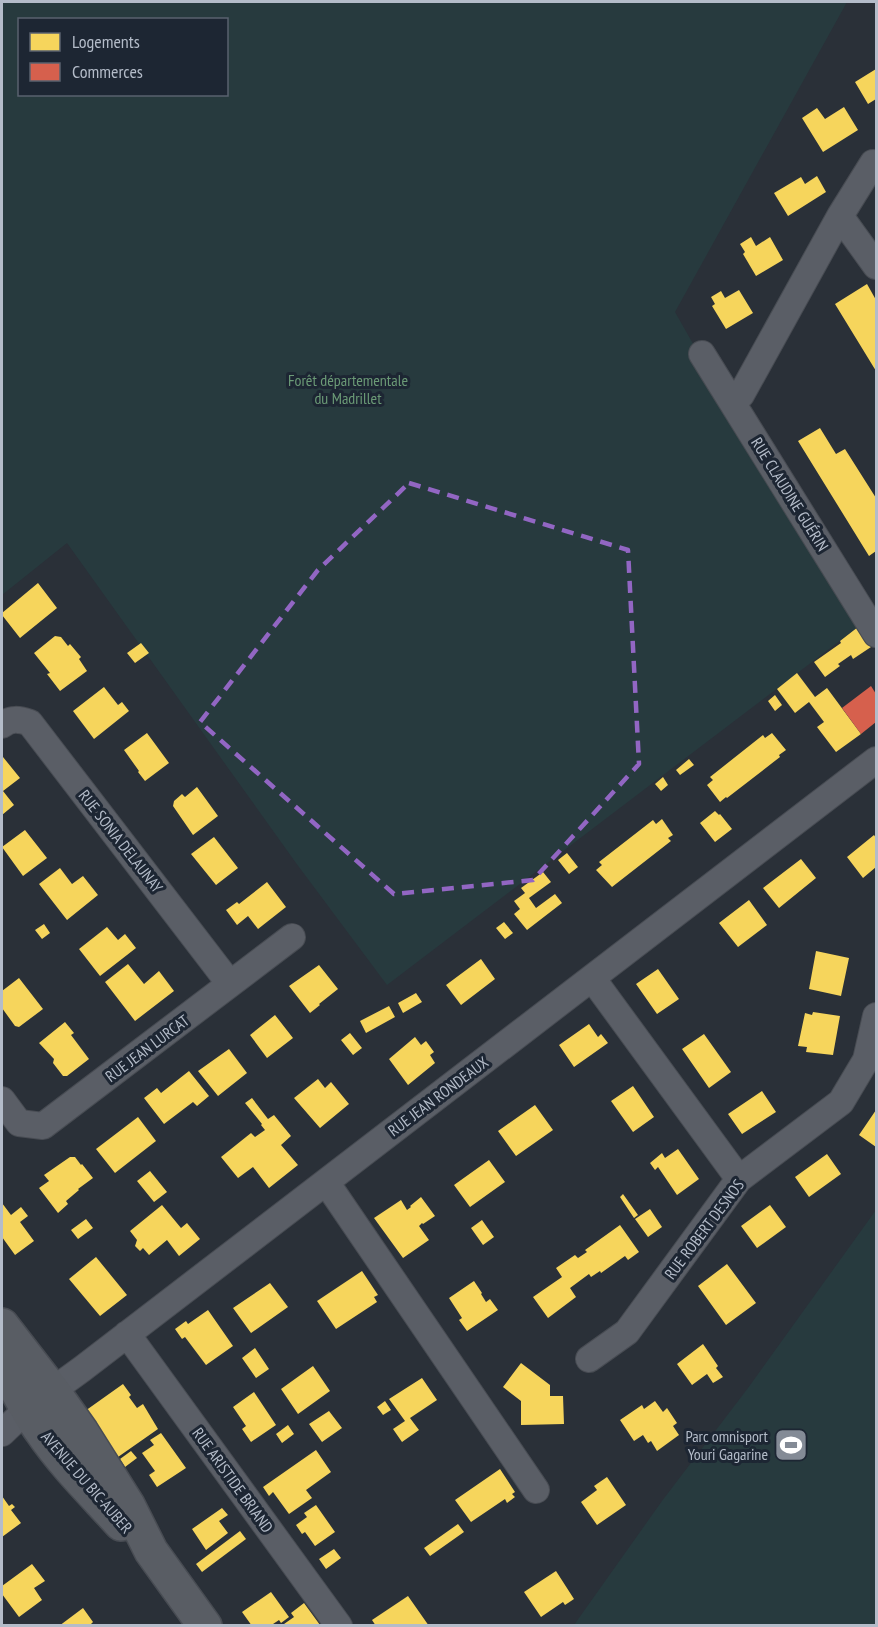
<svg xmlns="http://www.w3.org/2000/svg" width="878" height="1627" viewBox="0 0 878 1627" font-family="'PT Sans Narrow',sans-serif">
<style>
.green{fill:#273a3e;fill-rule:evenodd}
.homes{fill:#f6d55c}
.shops{fill:#d6604d}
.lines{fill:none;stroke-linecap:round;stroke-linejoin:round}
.minor-casing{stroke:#484c53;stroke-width:28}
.secondary-casing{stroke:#484c53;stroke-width:36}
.minor{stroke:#5a5e66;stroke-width:26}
.secondary{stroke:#595d64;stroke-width:33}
.marked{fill:none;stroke:#9266c3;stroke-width:4.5;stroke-dasharray:12 8;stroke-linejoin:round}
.labels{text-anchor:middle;stroke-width:6;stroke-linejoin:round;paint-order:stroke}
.park-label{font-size:16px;fill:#6b9a76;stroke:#1d2633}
.street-label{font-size:16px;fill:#b4bcc9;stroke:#1d2633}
.poi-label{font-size:16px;fill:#b4bcc9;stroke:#1d2633;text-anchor:end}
</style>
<rect width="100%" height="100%" fill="#2a3038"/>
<path class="green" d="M2,2H847L675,312L784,504L858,627L387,985L296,863L67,543L2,595ZM20,20H226V94H20Z
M876,1210V1625H574L662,1501L748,1388Z"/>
<path class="homes" d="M876,69V99L868,104L855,82Z
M844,107L858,130L823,152L802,118L817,108L825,119Z
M817,176L826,192L788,216L774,193L801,177L805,184Z
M751,237L756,246L770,237L783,260L756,276L743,254L745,252L740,244Z
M867,284L876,300V371L835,304Z
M739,290L753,313L726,329L712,306L715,304L711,297L721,291L725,298Z
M820,428L836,454L845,449L876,498V551L869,556L798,441Z
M38,583L57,608L20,638L2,615V613Z
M858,627L871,647L853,659L851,655L838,664L840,666L825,677L814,662L841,643L840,641Z
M55,636L61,637L68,646L70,644L81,657L79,659L87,671L60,691L47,674L50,673L34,653Z
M141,643L149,653L135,663L127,653Z
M797,673L815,697L827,688L861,734L836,752L817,727L824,722L809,702L795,713L777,689Z
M104,687L118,705L122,702L129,711L94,739L73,711Z
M775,695L782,705L775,711L768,701Z
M147,733L169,763L145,781L138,772L139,771L124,750Z
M772,733L786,750L779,755L780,757L727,798L726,797L720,802L707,785L713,780L710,777L763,735L765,738Z
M3,757L20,778L3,791L14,805L2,815V759Z
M689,759L694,765L680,775L676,770Z
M663,777L668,785L661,791L655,784Z
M197,787L218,816L193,835L173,806L174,801L182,794L185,797Z
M715,811L719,815L720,814L732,829L715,842L700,823Z
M662,819L673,835L668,838L671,841L612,887L596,870L602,865L599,862L653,820L656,824Z
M25,830L47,858L23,876L2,847Z
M874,835L876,838V867L863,878L847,857Z
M214,837L238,868L216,885L191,854Z
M567,853L578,867L569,874L558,860Z
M801,859L816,878L779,908L763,888Z
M60,868L72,884L83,876L98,895L67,920L39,884Z
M543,872L551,882L529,898L536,908L555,894L562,903L527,930L514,914L520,909L514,901L525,893L521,888Z
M267,882L286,907L258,929L248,916L237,925L226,910L237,902L239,904Z
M749,900L767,925L738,947L719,923Z
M504,922L513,933L505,939L496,928Z
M44,924L50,933L42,939L35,930Z
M107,927L118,940L125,934L136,948L100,976L79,949Z
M816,951L849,958L841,996L809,989Z
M481,959L495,979L461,1005L446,985Z
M128,964L144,984L159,971L174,991L135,1021L105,982Z
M319,965L338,989L319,1004L320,1005L310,1013L289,986Z
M658,969L679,999L657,1014L636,984Z
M19,978L43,1009L19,1027L15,1026L2,1008V991Z
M416,993L422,1002L403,1013L398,1003Z
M389,1006L395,1017L366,1033L360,1021Z
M813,1012L840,1016L833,1055L806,1052L807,1047L798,1046L805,1013L812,1015Z
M275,1015L293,1038L267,1058L250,1035Z
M65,1022L74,1033L71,1035L89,1059L67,1076H63L53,1063L54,1059L39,1043Z
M589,1024L598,1037L601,1034L608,1043L574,1067L559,1045Z
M350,1033L362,1048L353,1055L341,1040Z
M704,1034L731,1072L709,1088L682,1049Z
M415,1037L421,1045L426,1041L434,1052L430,1055L435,1063L408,1085L389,1059Z
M229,1049L247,1073L218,1096L198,1071Z
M189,1071L209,1096L197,1106L193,1102L164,1124L144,1098L157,1088L161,1093Z
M318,1079L325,1088L331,1082L349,1104L320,1128L294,1098Z
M633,1086L654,1117L633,1132L611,1101Z
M762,1091L776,1112L742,1134L728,1114Z
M252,1098L268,1119L274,1115L291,1136L281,1145L298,1165L269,1188L253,1167L238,1178L221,1157L251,1133L255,1137L265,1130L261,1125L262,1124L245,1103Z
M535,1105L553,1130L516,1156L498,1131Z
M876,1110V1147L859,1135Z
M138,1117L156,1141L115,1173L96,1149Z
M678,1149L699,1179L677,1195L658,1167L655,1170L650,1163L662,1153L665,1158Z
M827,1154L841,1174L809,1197L795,1177Z
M70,1157H75L81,1165L82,1164L93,1178L78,1189L79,1190L66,1201L68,1204L58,1213L39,1188L49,1181L44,1175Z
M489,1160L505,1182L470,1207L454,1185Z
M150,1171L167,1192L154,1202L137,1181Z
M623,1194L638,1215L634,1218L620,1197Z
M421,1197L435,1216L423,1224L422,1223L419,1226L429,1240L403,1258L374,1218L401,1200L407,1210L411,1207L410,1206Z
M2,1203L11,1215L21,1207L28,1216L20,1222L34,1241L15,1255L2,1237Z
M162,1205L181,1228L187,1223L200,1239L179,1256L167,1240L149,1255L143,1248L140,1251L135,1246L137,1240L130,1231Z
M770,1205L786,1227L757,1248L741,1226Z
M650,1209L662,1227L648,1237L635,1219Z
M86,1219L93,1228L78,1239L71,1230Z
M482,1220L494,1237L483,1245L471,1228Z
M620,1225L639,1252L628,1260L625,1256L601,1273L600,1271L591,1277L589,1274L570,1288L576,1297L548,1318L533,1297L562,1277L556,1268L575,1255L578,1258L587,1252L585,1250Z
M96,1257L127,1295L100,1316L69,1279Z
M727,1264L756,1303L726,1325L698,1286Z
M362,1271L378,1295L374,1297L377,1302L336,1329L317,1301Z
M474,1281L482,1293L481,1294L486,1302L490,1299L498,1310L467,1331L459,1320L462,1318L449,1298Z
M270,1283L288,1307L251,1333L233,1308Z
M208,1310L233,1346L206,1365L185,1337L182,1339L175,1329L186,1321L188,1324Z
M703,1344L718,1366L716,1368L723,1377L713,1383L707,1374L692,1385L677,1364Z
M255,1348L269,1369L256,1378L242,1358Z
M521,1363L550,1385V1396H563L564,1424L521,1425V1401L503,1387Z
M313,1366L330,1391L298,1414L281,1389Z
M422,1378L437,1400L410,1418L419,1430L402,1442L393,1429L405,1421L389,1399Z
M123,1384L131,1395L129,1397L137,1408L143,1404L158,1429L118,1457L85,1411Z
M254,1392L276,1425L251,1442L242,1429L246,1426L233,1407Z
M385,1401L391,1410L383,1415L377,1407Z
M655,1401L663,1412L667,1408L677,1423L673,1426L679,1435L657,1451L651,1441L648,1443L643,1435L634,1441L620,1420L642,1405L644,1409Z
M329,1411L342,1428L322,1442L309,1424Z
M288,1425L294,1434L282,1443L276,1434Z
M161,1433L186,1468L157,1487L149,1475L155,1471L142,1453L154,1445L150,1440Z
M316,1450L331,1472L306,1490L312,1498L289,1514L273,1492L269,1496L263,1487Z
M131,1451L137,1458L125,1467L120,1459Z
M500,1469L515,1492L512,1494L515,1497L507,1503L505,1499L471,1522L455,1500Z
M607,1477L626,1505L597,1525L581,1502L597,1490L594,1486Z
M2,1496L9,1506L12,1504L15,1507L11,1510L21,1523L2,1537Z
M316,1505L335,1532L315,1546L305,1532L302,1534L296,1525L307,1517L304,1513Z
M222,1508L228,1515L219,1521L228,1533L206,1550L192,1529Z
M458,1524L464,1532L430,1556L424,1548Z
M240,1531L246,1539L202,1572L196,1564Z
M334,1549L341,1558L326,1569L319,1559Z
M32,1564L45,1581L34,1588L42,1600L19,1617L2,1594V1586Z
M556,1571L574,1599L565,1605L563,1602L541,1617L524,1592Z
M271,1592L289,1617L281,1623L279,1620L270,1626H252L242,1612Z
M408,1596L429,1626H376L372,1620Z
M304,1603L320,1625L285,1626L284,1624L294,1617L291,1613Z
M83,1608L93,1622L89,1626H59Z"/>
<path class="shops" d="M871,686L876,694V722L861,734L842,708Z"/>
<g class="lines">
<g class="minor-casing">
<path id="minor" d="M840,216L876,266
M702,354L876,634
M732,402L741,395L840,216L873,163
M2,725C11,718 19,719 30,723L230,984
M592,978L739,1179
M2,1100L19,1123L43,1126L292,937
M326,1182L536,1490
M127,1334L339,1626
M589,1359L627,1332L739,1179L841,1102L866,1060L876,1016
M2,1433L27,1409L82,1369L876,760"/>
</g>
<g class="secondary-casing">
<path id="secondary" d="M2,1325L53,1391L82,1432L128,1505L151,1551L205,1626
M2,1363C15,1386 26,1410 41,1431C64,1465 94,1494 121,1524"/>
</g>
<use href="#minor" class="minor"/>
<use href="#secondary" class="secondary"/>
</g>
<path class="marked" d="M409,483L628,550L639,764L533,880L394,894L200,722L318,570Z"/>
<defs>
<g id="stadium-square" transform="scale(1.725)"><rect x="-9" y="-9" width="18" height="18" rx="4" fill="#848b96" stroke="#1d2633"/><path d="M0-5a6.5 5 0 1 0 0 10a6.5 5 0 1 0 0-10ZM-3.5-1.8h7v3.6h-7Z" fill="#fff"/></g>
</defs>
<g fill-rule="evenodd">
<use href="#stadium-square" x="791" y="1445"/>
</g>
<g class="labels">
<g class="park-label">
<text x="348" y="386">Forêt départementale<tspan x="348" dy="18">du Madrillet</tspan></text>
</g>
<g class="street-label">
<text transform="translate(790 494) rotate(58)" y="6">RUE CLAUDINE GUÉRIN</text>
<text transform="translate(121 841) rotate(52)" y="6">RUE SONIA DELAUNAY</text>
<text transform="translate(147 1048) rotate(-37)" y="6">RUE JEAN LURCAT</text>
<text transform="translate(438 1096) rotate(-37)" y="6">RUE JEAN RONDEAUX</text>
<text transform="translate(704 1229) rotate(-53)" y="6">RUE ROBERT DESNOS</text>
<text transform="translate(233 1480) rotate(54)" y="6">RUE ARISTIDE BRIAND</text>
<text transform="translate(87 1482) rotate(49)" y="6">AVENUE DU BIC-AUBER</text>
</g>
<g class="poi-label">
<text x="768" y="1442">Parc omnisport<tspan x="768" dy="18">Youri Gagarine</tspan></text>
</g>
</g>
<rect width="878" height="1627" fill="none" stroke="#b4bcc9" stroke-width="6"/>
<rect x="18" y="18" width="210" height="78" fill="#1d2633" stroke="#59626f" stroke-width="1.5"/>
<rect x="30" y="33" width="30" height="18" fill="#f6d55c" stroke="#59626f" stroke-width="1.5"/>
<text x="72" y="48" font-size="18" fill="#b4bcc9">Logements</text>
<rect x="30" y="63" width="30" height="18" fill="#d6604d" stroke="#59626f" stroke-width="1.5"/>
<text x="72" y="78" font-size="18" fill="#b4bcc9">Commerces</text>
</svg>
